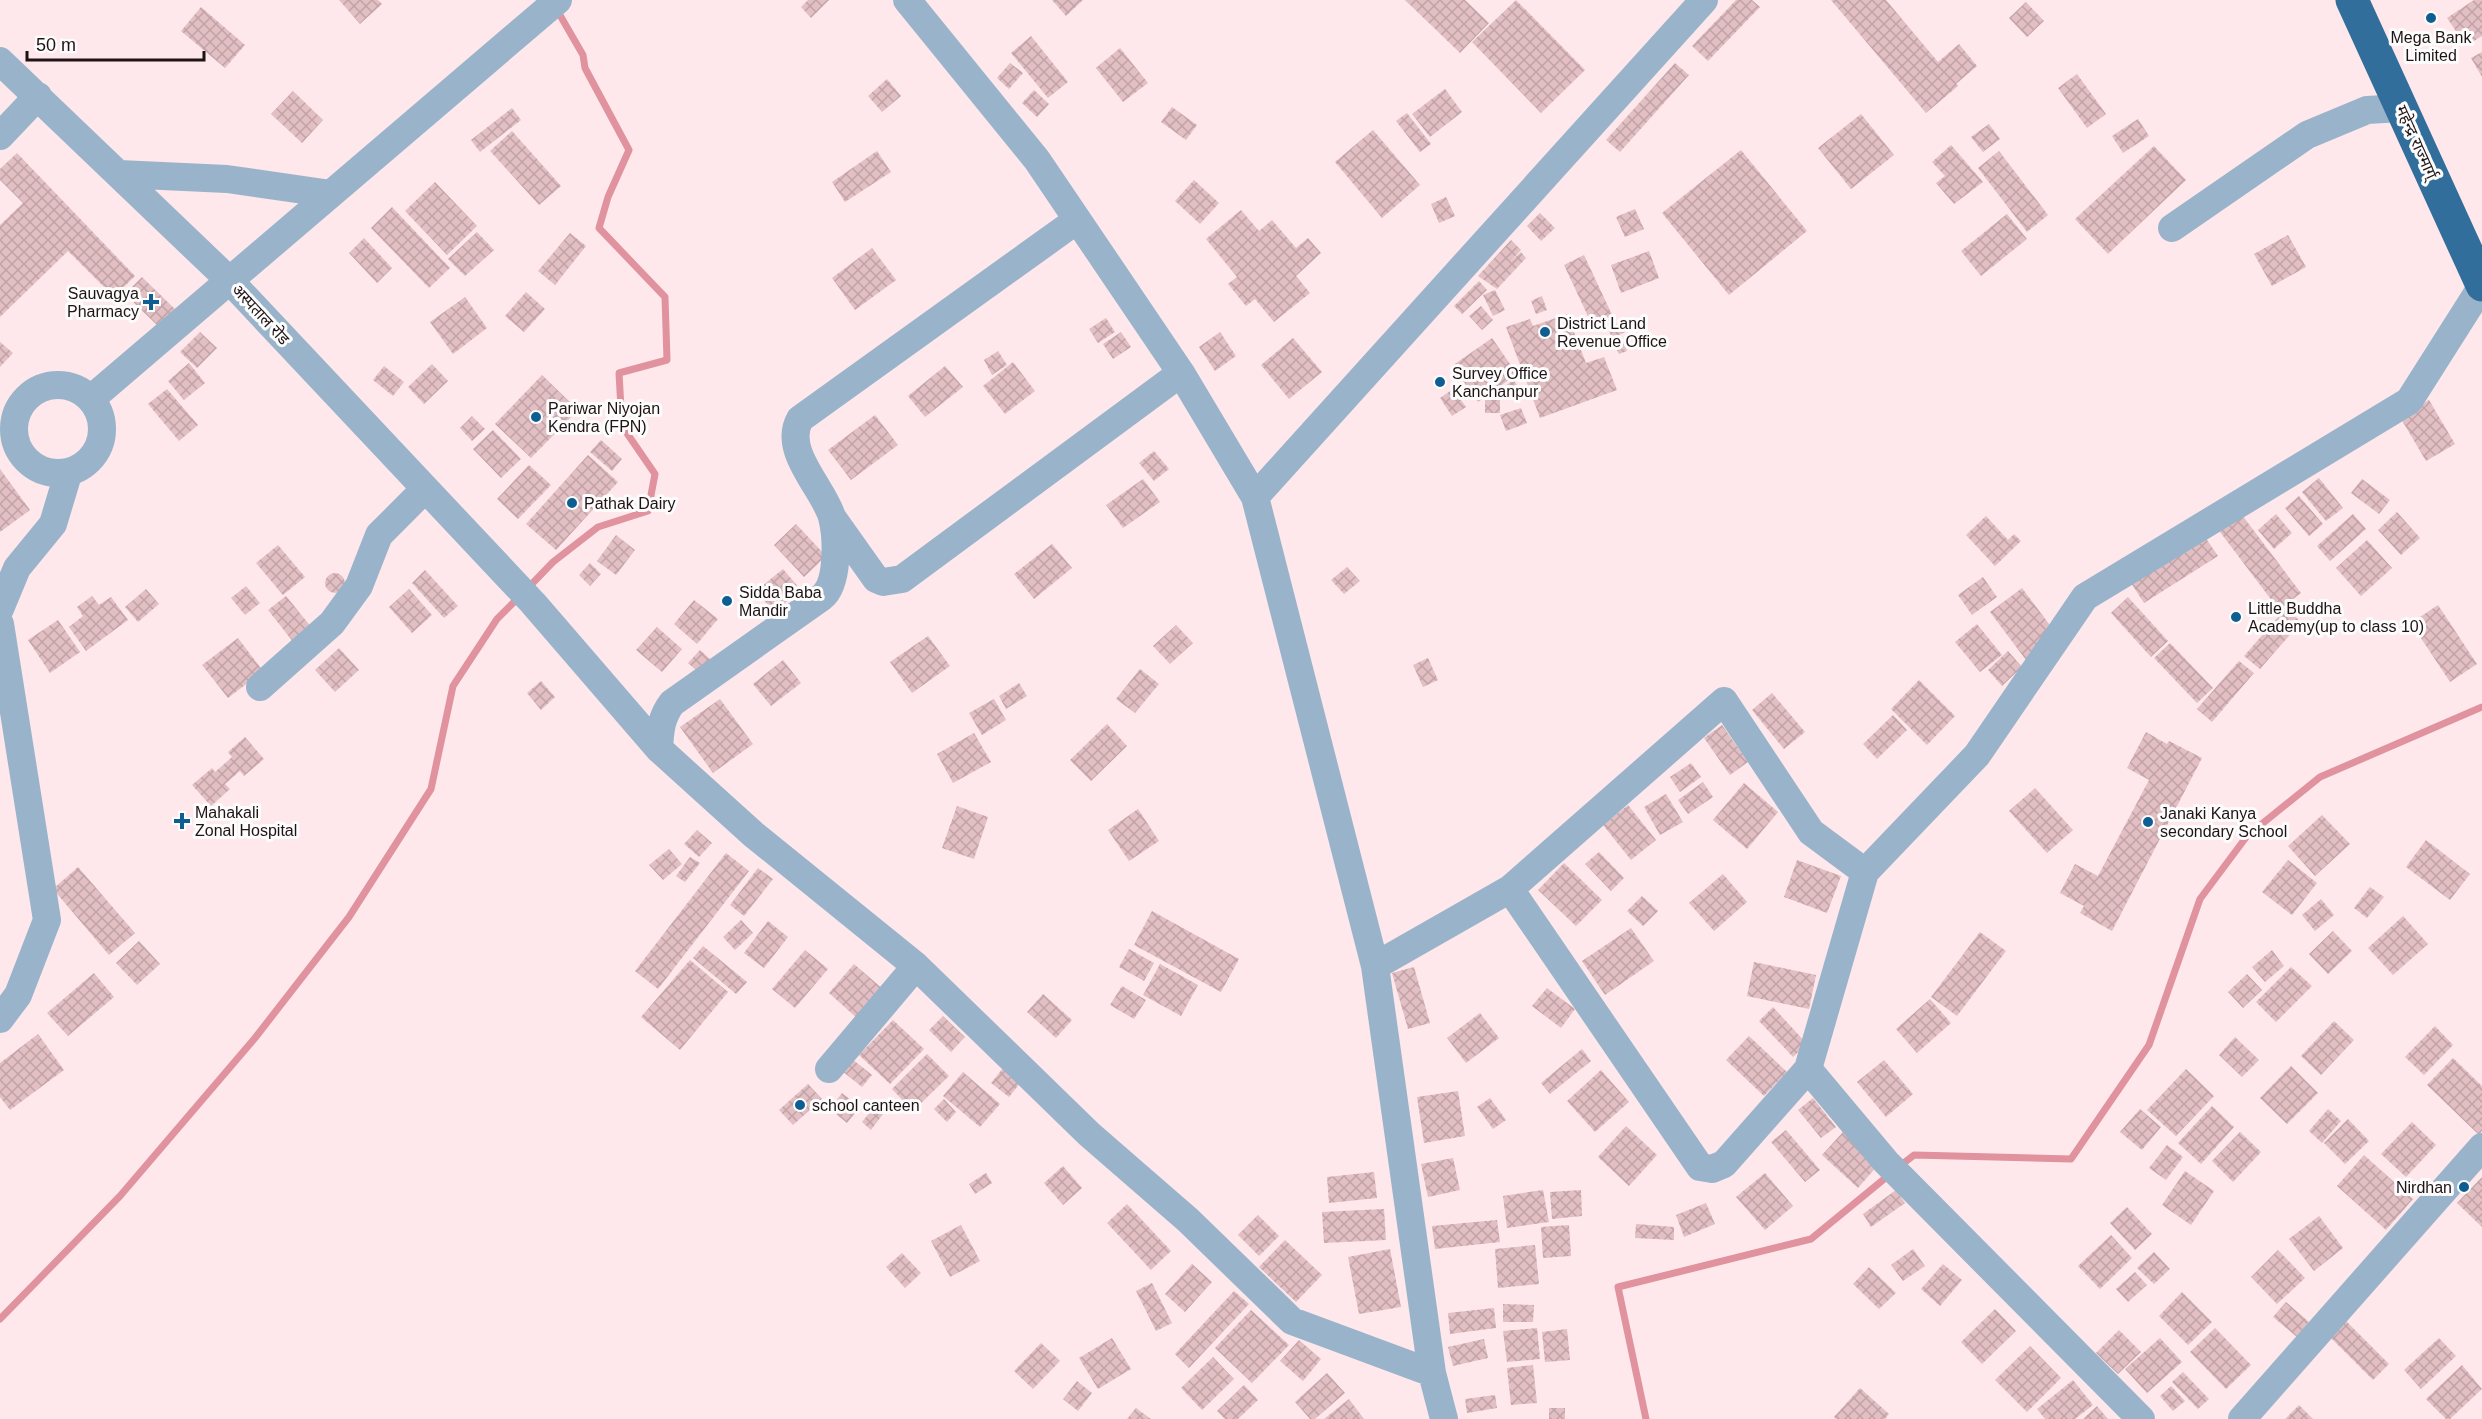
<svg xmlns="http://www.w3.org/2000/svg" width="2482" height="1419" viewBox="0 0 2482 1419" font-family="Arial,'Noto Sans Devanagari',sans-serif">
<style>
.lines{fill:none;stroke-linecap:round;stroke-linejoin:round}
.stream{stroke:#e0929e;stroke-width:7}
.building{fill:url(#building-cross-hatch)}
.minor{stroke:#99b4ca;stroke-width:28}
.highway{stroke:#316e9c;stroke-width:33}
.poi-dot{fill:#0f5e91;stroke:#fcfcfc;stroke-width:2}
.labels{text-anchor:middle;stroke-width:6;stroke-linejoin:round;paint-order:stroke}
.poi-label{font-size:16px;fill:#1f1315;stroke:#fcfcfc;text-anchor:start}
.street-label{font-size:16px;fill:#1f1315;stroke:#fcfcfc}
</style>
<defs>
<pattern id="building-cross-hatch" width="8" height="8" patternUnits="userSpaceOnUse" patternTransform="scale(1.5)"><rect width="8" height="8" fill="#e2bfc3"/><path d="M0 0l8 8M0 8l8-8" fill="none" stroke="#c1a3a7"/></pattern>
</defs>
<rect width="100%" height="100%" fill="#fee8eb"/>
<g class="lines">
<path class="stream" d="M527,589L553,562L598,527L648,511L655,474L622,426L619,373L667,360L665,297L599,228L608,197L629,150L585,68L583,55L557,10
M1900,1166L1914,1155L2071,1159L2149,1045L2200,899L2247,836L2320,777L2482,707
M0,1319L120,1196L255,1038L349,917L431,789L453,686L497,619L519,597
M1646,1419L1618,1287L1811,1239L1889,1175"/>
</g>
<path class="building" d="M339,0H378L382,4L360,24Z
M808,0H829L811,18L801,7Z
M1052,0H1083L1066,16Z
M1405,0H1465L1489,23L1460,53Z
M1516,0L1585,70L1541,113L1472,42Z
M1736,0H1752L1760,7L1708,61L1692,46Z
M1831,0H1886L1938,62L1959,44L1977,66L1956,84L1958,86L1926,113Z
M2474,0H2482V36L2466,46L2447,18Z
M2026,2L2044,21L2027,37L2009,18Z
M201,7L245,45L225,68L181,31Z
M1031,36L1068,82L1048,98L1011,53Z
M1120,48L1148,83L1123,102L1096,68Z
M2482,52V77L2471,58Z
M1010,63L1023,73L1009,89L997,78Z
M1675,63L1689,75L1620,152L1606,140Z
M2077,74L2106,114L2087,128L2058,88Z
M887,79L901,96L882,112L868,96Z
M1445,89L1462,112L1430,137L1412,114Z
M1034,90L1049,104L1037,117L1022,103Z
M293,91L323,120L302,143L271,114Z
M1172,107L1197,125L1186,140L1161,122Z
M512,108L521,120L480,152L471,140Z
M1407,113L1431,144L1420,152L1396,121Z
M1861,114L1894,155L1851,189L1818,148Z
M2138,119L2149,136L2123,153L2112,136Z
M1989,124L2000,139L1983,152L1971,137Z
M1373,130L1420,185L1382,218L1335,162Z
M512,131L561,186L539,205L490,151Z
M1951,145L1983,182L1954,204L1936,183L1945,176L1932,162Z
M2154,146L2186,180L2108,254L2075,219Z
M1741,150L1807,231L1729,295L1662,213Z
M877,151L891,172L845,202L832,182Z
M1999,151L2048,215L2027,232L1978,168Z
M17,153L135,276L114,297L68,251L0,317V225L23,203L0,180V169Z
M1194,180L1219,203L1200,224L1175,201Z
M435,182L477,226L447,255L405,211Z
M1446,197L1455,216L1439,223L1431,204Z
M392,207L450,268L429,288L371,228Z
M1635,209L1644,229L1625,237L1616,217Z
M1241,210L1259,231L1272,220L1296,248L1308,238L1321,253L1296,276L1310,293L1274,322L1255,299L1246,306L1228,284L1237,277L1206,239Z
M1540,213L1555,228L1541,241L1527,226Z
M2007,214L2027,239L1981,276L1961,251Z
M477,232L494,250L465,276L448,259Z
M570,233L586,246L555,285L538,271Z
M2288,235L2306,267L2272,286L2254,254Z
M364,238L392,268L377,283L349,253Z
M1511,240L1521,250L1510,262L1521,252L1526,258L1497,289L1478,276Z
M872,248L896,280L855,310L832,278Z
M1649,251L1659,278L1621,293L1611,265Z
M1584,255L1614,319L1594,329L1564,265Z
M142,277L177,311L160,328L125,294Z
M1479,281L1487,290L1462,314L1454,306Z
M1495,290L1505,310L1493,316L1483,295Z
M526,292L545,309L524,332L505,316Z
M1542,296L1547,310L1536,314L1531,301Z
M465,297L487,328L453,354L430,322Z
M1481,306L1493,320L1482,330L1469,316Z
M1567,314L1586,363L1604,357L1617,390L1540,418L1506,327L1530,319L1533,326Z
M1106,318L1115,332L1098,343L1089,329Z
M1620,322L1625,332L1612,338L1608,328Z
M200,332L217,348L197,368L180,352Z
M1121,332L1131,347L1113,359L1103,344Z
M1220,332L1236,356L1215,371L1199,347Z
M1293,338L1322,372L1289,399L1261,365Z
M1492,338L1517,374L1478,402L1452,366Z
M1623,341L1627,351L1619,354L1614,344Z
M0,342L13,353L0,367Z
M998,351L1007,365L992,375L984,360Z
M1013,362L1035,391L1005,414L983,386Z
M189,363L205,383L184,400L168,381Z
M432,364L448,381L424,404L408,387Z
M384,366L404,382L393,396L373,380Z
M945,366L963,387L925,417L908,396Z
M542,375L578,410L531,458L495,424Z
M1514,380L1521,392L1507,400L1500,389Z
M167,389L198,425L179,441L148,404Z
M1453,389L1466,407L1452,416L1440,398Z
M1485,400H1500V413H1485Z
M2429,400L2455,444L2426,461L2400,417Z
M1521,408L1527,423L1506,431L1500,415Z
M875,415L898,445L851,480L828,450Z
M472,416L485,429L472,441L460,428Z
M493,430L521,459L501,478L473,449Z
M601,440L622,459L612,471L590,452Z
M1154,451L1169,469L1154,481L1139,463Z
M588,455L618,482L556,550L526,524Z
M529,465L551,485L518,519L497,499Z
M0,469L30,510L0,532Z
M2319,478L2343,508L2326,521L2302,492Z
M1143,479L1160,502L1123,528L1106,505Z
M2362,479L2390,500L2379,514L2351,493Z
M2299,496L2323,524L2309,536L2285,508Z
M2239,511L2301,593L2279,610L2217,528Z
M2397,512L2420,538L2401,555L2378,530Z
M2276,514L2292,533L2274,549L2258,530Z
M2353,514L2366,529L2330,561L2317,546Z
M1986,516L2008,540L2014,534L2021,541L1995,566L1966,535Z
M796,524L826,556L804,577L774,545Z
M616,535L635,550L616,575L597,561Z
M2205,537L2218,556L2144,603L2131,583Z
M2367,540L2392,568L2361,596L2336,568Z
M1052,544L1072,568L1034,599L1014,574Z
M278,545L305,577L283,595L256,563Z
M590,563L601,574L590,586L579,575Z
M1347,567L1360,581L1344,594L1331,580Z
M783,569L801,590L774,612L756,591Z
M425,570L458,606L444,618L412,583Z
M325 583a10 10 0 1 1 20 0a10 10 0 1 1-20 0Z
M1983,577L1997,597L1972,615L1958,595Z
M246,586L260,603L245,615L231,598Z
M2022,588L2058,636L2026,660L1990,612Z
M146,589L159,604L138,622L125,607Z
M409,589L432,615L412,633L389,607Z
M92,596L99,605L111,597L128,620L86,651L69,627L83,616L77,607Z
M286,596L312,628L294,643L268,610Z
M2128,597L2168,641L2151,657L2111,613Z
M694,600L718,619L697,644L674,624Z
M2438,605L2477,664L2450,682L2411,623Z
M2286,608L2301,622L2260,669L2244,656Z
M58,620L80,652L50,673L28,640Z
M1977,624L2002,655L1980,672L1955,642Z
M1176,625L1193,643L1170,664L1153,646Z
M657,627L682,649L662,672L636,650Z
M928,636L950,666L912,693L890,662Z
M238,638L263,671L228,698L202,665Z
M2170,643L2213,688L2197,703L2154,658Z
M339,648L359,670L335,692L315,670Z
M700,650L710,659L698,672L688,663Z
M2008,651L2022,667L2002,686L1988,670Z
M1428,658L1438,680L1423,687L1413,665Z
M783,660L801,683L771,706L753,684Z
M2239,661L2254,673L2212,722L2197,709Z
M1140,669L1159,684L1135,713L1116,699Z
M1919,680L1955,716L1927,745L1891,709Z
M541,681L555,697L541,710L527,693Z
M1019,683L1027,696L1006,709L999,696Z
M1772,693L1805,732L1784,749L1752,710Z
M720,699L753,744L713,773L680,727Z
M994,699L1006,720L982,735L969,713Z
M1893,715L1907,730L1877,759L1863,744Z
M1107,724L1127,746L1091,781L1070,760Z
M1722,725L1748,762L1730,775L1704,738Z
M2146,732L2167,744L2169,741L2202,758L2112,931L2080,913L2084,906L2060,893L2075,864L2098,876L2149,780L2127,768Z
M974,733L991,762L953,783L937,754Z
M245,737L264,759L244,776L240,771L225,784L230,789L211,806L192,785L212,768L215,772L232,757L228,752Z
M1691,763L1701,777L1680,792L1670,777Z
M1703,782L1713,797L1688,814L1678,800Z
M1744,783L1778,812L1747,849L1713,820Z
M2035,788L2073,830L2047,853L2009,811Z
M1666,794L1683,822L1660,835L1644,807Z
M1628,805L1656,840L1631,860L1603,825Z
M957,806L988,817L974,859L942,848Z
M1138,809L1159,841L1129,861L1108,830Z
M2322,815L2350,844L2315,876L2288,846Z
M697,830L712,843L699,857L684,844Z
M2426,840L2470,874L2450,900L2406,867Z
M669,849L682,864L663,880L649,865Z
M1599,852L1624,878L1611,891L1585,864Z
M726,853L749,871L658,989L635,971Z
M690,857L700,863L685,882L676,876Z
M1797,860L1841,876L1827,913L1784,897Z
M2288,860L2317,883L2292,915L2262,892Z
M1564,863L1602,900L1576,926L1538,890Z
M78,867L135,933L109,955L53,889Z
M758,868L773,879L744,916L730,905Z
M1723,874L1747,902L1714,931L1689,903Z
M2370,887L2384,897L2367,918L2354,908Z
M1642,896L1658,911L1643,926L1627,911Z
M2321,899L2334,915L2315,931L2302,915Z
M1152,911L1239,959L1221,992L1134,945Z
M2403,916L2428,944L2393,975L2368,948Z
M741,920L753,933L735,950L723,937Z
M768,921L788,937L764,968L744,953Z
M1631,928L1654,961L1605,995L1582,961Z
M2333,931L2352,951L2328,974L2309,954Z
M1980,932L2006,951L1957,1016L1931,997Z
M139,941L160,964L137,985L116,963Z
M703,946L747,982L736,994L693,958Z
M1129,949L1154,963L1144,981L1119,967Z
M805,950L828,969L795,1008L772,989Z
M2272,950L2284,966L2265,982L2252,967Z
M690,960L728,992L680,1050L641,1017Z
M1754,962L1816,975L1809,1009L1747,996Z
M854,964L884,990L859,1020L829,993Z
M1160,964L1198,985L1181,1016L1143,995Z
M1414,967L1430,1023L1408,1029L1392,973Z
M2291,967L2312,986L2276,1022L2256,1002Z
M94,973L114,997L68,1036L47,1013Z
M2247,974L2262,990L2243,1008L2228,992Z
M1122,986L1146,1000L1134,1019L1110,1005Z
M1547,988L1575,1009L1561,1028L1532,1006Z
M1043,994L1072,1020L1056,1038L1027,1012Z
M1930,999L1951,1023L1917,1053L1896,1029Z
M1773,1007L1807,1044L1793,1057L1759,1021Z
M1480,1013L1499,1038L1466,1063L1447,1038Z
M943,1016L965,1037L951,1052L929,1030Z
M893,1020L924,1049L890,1084L859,1055Z
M2334,1021L2354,1040L2321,1075L2301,1056Z
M2435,1026L2453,1045L2424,1075L2405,1057Z
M38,1034L64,1070L10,1110L0,1097V1063Z
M1749,1036L1787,1072L1764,1096L1726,1060Z
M2235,1037L2259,1060L2242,1077L2219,1055Z
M1582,1049L1591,1061L1550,1094L1541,1083Z
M927,1054L949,1076L913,1111L892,1089Z
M2453,1058L2482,1086V1131L2479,1135L2427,1085Z
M852,1059L872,1075L862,1087L842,1071Z
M1884,1060L1913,1094L1886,1117L1857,1082Z
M2291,1066L2318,1093L2287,1124L2260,1098Z
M1003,1068L1021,1082L1009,1097L991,1083Z
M2186,1069L2214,1096L2176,1136L2147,1110Z
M1601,1070L1629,1102L1595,1132L1567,1101Z
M963,1072L1000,1104L980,1127L943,1096Z
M808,1084L822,1099L793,1125L779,1110Z
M1458,1091L1465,1136L1424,1143L1417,1097Z
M842,1093L860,1107L847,1123L830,1109Z
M1490,1098L1506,1120L1493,1129L1477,1107Z
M1813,1098L1836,1127L1821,1138L1798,1110Z
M944,1099L956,1112L947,1122L934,1109Z
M2212,1106L2234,1127L2201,1164L2178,1143Z
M874,1107L883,1114L871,1130L862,1122Z
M2140,1109L2161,1127L2142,1150L2120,1132Z
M2328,1109L2341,1121L2322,1143L2309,1131Z
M2348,1119L2369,1141L2345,1164L2324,1143Z
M2412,1122L2436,1145L2406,1177L2381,1154Z
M1626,1126L1657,1155L1629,1186L1598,1157Z
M1786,1130L1820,1170L1805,1182L1771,1142Z
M1843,1132L1879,1164L1858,1188L1822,1155Z
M2240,1132L2261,1152L2233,1182L2212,1161Z
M2167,1145L2183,1157L2166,1180L2149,1168Z
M2364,1155L2413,1199L2386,1230L2337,1186Z
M1453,1158L1460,1190L1428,1197L1421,1164Z
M1063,1166L1082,1188L1063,1205L1044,1183Z
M2185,1171L2214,1191L2191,1225L2162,1205Z
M1374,1172L1377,1198L1329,1203L1327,1177Z
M986,1173L992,1183L975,1194L969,1184Z
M1765,1173L1793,1206L1765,1230L1736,1197Z
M2482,1177V1227L2457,1203Z
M1543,1190L1549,1222L1507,1228L1503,1196Z
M1581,1190L1582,1216L1552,1219L1550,1192Z
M1896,1190L1905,1203L1871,1227L1863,1214Z
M1706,1203L1715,1224L1684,1237L1676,1215Z
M1127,1204L1171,1251L1151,1270L1107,1223Z
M2127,1207L2152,1234L2135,1250L2110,1223Z
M1384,1209L1386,1240L1324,1243L1322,1212Z
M1258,1215L1279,1236L1259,1256L1238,1235Z
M2319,1216L2343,1248L2314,1271L2289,1239Z
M1497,1220L1500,1242L1435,1249L1432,1226Z
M1636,1224L1674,1227V1240L1635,1238Z
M961,1225L980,1261L950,1277L931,1241Z
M1569,1225L1571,1256L1543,1258L1541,1227Z
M2111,1235L2132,1258L2100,1289L2078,1266Z
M1285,1240L1322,1275L1296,1302L1259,1267Z
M1535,1245L1539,1284L1498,1288L1495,1249Z
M1390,1249L1401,1307L1359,1314L1348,1257Z
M1913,1249L1925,1266L1903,1281L1891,1265Z
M2278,1250L2305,1278L2277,1304L2251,1277Z
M2154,1252L2170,1269L2154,1284L2137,1268Z
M902,1253L921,1273L905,1288L886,1267Z
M1192,1264L1212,1282L1185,1312L1165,1294Z
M1943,1264L1962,1280L1940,1306L1921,1289Z
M1869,1267L1896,1293L1879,1309L1853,1284Z
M2135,1272L2147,1285L2128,1302L2116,1289Z
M1152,1283L1172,1323L1156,1331L1136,1291Z
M1234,1291L1249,1304L1189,1368L1175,1354Z
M2182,1292L2212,1322L2188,1345L2159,1316Z
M2286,1302L2309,1322L2297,1337L2273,1317Z
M1503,1304L1534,1305L1533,1322H1503Z
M1494,1308L1496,1328L1450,1334L1448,1313Z
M1995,1309L2016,1331L1982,1364L1961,1342Z
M1251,1310L1289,1345L1252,1383L1215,1348Z
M2345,1320L2389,1364L2373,1380L2329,1336Z
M1537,1328L1540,1359L1507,1362L1503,1331Z
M2215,1328L2251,1365L2226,1389L2190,1352Z
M1567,1329L1570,1360L1545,1362L1542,1332Z
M2119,1330L2141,1352L2118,1374L2096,1353Z
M1112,1338L1131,1369L1098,1389L1079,1358Z
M2160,1338L2182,1362L2147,1393L2125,1369Z
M2439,1338L2456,1356L2421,1389L2404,1370Z
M1484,1339L1488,1358L1453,1366L1448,1347Z
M1299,1340L1321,1359L1303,1381L1280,1361Z
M1041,1343L1060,1361L1033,1389L1014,1371Z
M2030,1346L2061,1378L2027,1412L1995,1380Z
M1213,1357L1234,1379L1202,1410L1181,1388Z
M1533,1365L1537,1403L1511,1405L1507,1368Z
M2462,1365L2482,1389L2450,1419H2446L2426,1399Z
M2183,1372L2209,1399L2198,1409L2172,1382Z
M1327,1373L1345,1393L1315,1419H1310L1295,1402Z
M2073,1380L2093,1405L2075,1419H2045L2037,1409Z
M1077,1381L1092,1393L1078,1411L1063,1399Z
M1244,1385L1258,1400L1238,1419H1225L1217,1411Z
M2171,1386L2185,1401L2173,1411L2160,1396Z
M1860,1388L1889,1414L1885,1419H1836L1834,1417Z
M1495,1395L1497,1408L1467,1413L1465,1399Z
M1349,1399L1364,1419H1324Z
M2299,1405L2313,1419H2285Z
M2097,1406L2108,1419H2083Z
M1136,1408L1151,1419H1127Z
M1549,1408H1565V1419H1549Z"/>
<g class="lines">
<path class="minor" d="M907,0L1037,160L1181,373L1255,497L1375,966L1432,1373L1444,1419
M0,61L231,282L533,603L659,749L753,834L916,966L1089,1134L1188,1220L1292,1321L1432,1373
M0,136L38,96
M119,174L227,179L331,194
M2172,228L2307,135L2367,110L2402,108
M14 429a44 44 0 1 1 88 0a44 44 0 1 1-88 0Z
M92,398L558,0
M1255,497L1704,0
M832,517L876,579L883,582L902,579L1181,373
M0,609L17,568L53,524L68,474
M0,624L47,920L18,995L0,1019
M260,687L332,623L359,586L379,535L425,489
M659,749C660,731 661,717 672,703L822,597C839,583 837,537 832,517C823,487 782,451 800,419L1077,220
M1865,872L1808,1069L1886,1162L2141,1419
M1510,889L1700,1167L1712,1169L1724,1164L1808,1069
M1375,966L1510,889L1724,701L1811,832L1865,872L1977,755L2085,597L2409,401L2482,286
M829,1069L916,966
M2242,1419L2482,1147"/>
<path class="highway" d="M2352,0L2482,285"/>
</g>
<g class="poi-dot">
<circle cx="2431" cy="18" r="6"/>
<path d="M148 293h6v6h6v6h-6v6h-6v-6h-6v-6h6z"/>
<circle cx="1545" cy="332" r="6"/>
<circle cx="1440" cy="382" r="6"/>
<circle cx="536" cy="417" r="6"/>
<circle cx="572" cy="503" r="6"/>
<circle cx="727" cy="601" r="6"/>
<circle cx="2236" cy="617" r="6"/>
<path d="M179 812h6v6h6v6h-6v6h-6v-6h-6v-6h6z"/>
<circle cx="2148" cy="822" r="6"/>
<circle cx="800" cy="1105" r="6"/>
<circle cx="2464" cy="1187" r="6"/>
</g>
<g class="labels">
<g class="poi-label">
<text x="2431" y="43" text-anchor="middle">Mega Bank<tspan x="2431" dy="18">Limited</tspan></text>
<text x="139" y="299" text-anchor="end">Sauvagya<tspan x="139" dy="18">Pharmacy</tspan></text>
<text x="1557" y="329">District Land<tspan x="1557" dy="18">Revenue Office</tspan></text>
<text x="1452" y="379">Survey Office<tspan x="1452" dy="18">Kanchanpur</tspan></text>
<text x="548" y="414">Pariwar Niyojan<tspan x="548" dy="18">Kendra (FPN)</tspan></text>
<text x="584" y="509">Pathak Dairy</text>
<text x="739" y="598">Sidda Baba<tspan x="739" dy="18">Mandir</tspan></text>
<text x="2248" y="614">Little Buddha<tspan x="2248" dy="18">Academy(up to class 10)</tspan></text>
<text x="195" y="818">Mahakali<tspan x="195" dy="18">Zonal Hospital</tspan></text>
<text x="2160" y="819">Janaki Kanya<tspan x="2160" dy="18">secondary School</tspan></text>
<text x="812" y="1111">school canteen</text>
<text x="2452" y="1193" text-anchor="end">Nirdhan</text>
</g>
<g class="street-label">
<text transform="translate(2417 142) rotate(66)" y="6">महेन्द्र राज्मार्ग्</text>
<text transform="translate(261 314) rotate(47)" y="6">अस्पताल रोड</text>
</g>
</g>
<path d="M27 51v9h177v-9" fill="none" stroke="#1f1315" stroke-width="3"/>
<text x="36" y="51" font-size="18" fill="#1f1315" stroke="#fcfcfc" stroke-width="4.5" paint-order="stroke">50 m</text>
</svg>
